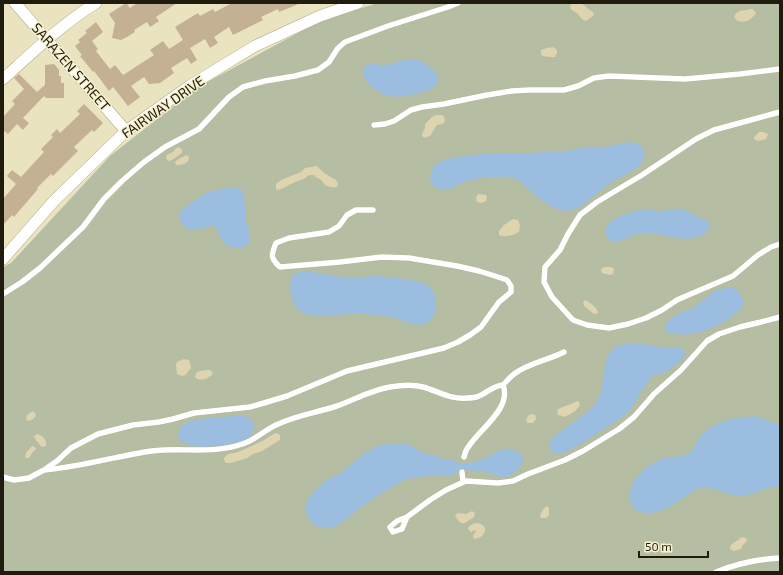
<svg xmlns="http://www.w3.org/2000/svg" width="783" height="575" viewBox="0 0 783 575" font-family="'Exo 2',sans-serif">
<style>
.green{fill:#b5bda2}
.sand{fill:#ded4b0}
.water{fill:#9abde0}
.building{fill:#c4b193}
.lines{fill:none;stroke-linecap:round;stroke-linejoin:round}
.lane-casing{stroke:#b4ac8b;stroke-width:6}
.street-casing{stroke:#b4ac8b;stroke-width:12}
.lane{stroke:#fff;stroke-width:5.5}
.street{stroke:#fff;stroke-width:11}
.labels{text-anchor:middle;stroke-width:3;stroke-linejoin:round;paint-order:stroke}
.street-label{font-size:14px;fill:#1f1c0f;stroke:#f7f0cd}
</style>
<rect width="100%" height="100%" fill="#eae3c0"/>
<path class="green" d="M378,3H780V572H3V267L11,263L110,156L198,87L322,20Z"/>
<path class="sand" d="M573,3C587,3 583,7 593,12L594,15L586,21L584,20C581,19 580,16 578,14C574,11 571,11 570,6Z
M751,9H753L756,13C745,30 727,18 738,12C742,9 747,11 751,9Z
M553,47L557,50V53L555,57C550,57 545,57 541,55V50L547,48Z
M435,115H442L444,116L445,121L443,124L437,125L430,136L424,138L422,136C422,131 426,130 425,124L431,118Z
M759,132C763,132 766,132 768,135L766,139L758,141L754,139V137Z
M179,147L182,150V153L172,160L169,161C166,160 166,158 167,155L173,152L176,148Z
M186,155L188,156L189,158C189,163 181,166 176,165L175,162L177,160Z
M317,166L324,173L336,180L338,184L337,187C333,188 328,187 324,184C323,183 323,182 322,181C319,178 317,179 314,175H309L304,179L295,182L281,189L278,190L276,189V184L281,180L301,172L305,168Z
M478,194L486,195L487,197L486,201L481,203L477,202L476,198Z
M513,219L518,220L520,225L519,232C513,235 506,238 499,235V231L504,225Z
M605,267H611L614,269L613,274L610,275L602,273L601,271L602,268Z
M585,300C589,301 597,308 598,312V313L594,314L584,306L583,302Z
M184,359L189,360L190,362L191,368C186,373 186,379 177,374L176,365L177,362Z
M207,370H210L213,373C210,379 199,382 195,377C196,370 201,371 207,370Z
M578,401L579,402L580,405C577,411 570,414 565,417L558,415L557,411L558,409Z
M33,411L35,413L36,416L32,420L28,421L26,419L27,415Z
M531,414L535,415C537,420 535,420 533,423H527L526,419L529,415Z
M276,433L279,434L280,435V440L262,451L253,454L247,458L231,463H227L225,462C224,459 223,458 226,456C228,453 234,453 238,452C246,449 254,445 262,441C267,439 271,435 276,433Z
M37,434C43,435 47,440 46,446L42,447L39,444L34,437V436Z
M32,446L35,447L36,449L32,453L29,458H26L25,457L26,453Z
M547,506L549,508V515L546,518H542L540,517C540,514 543,508 547,506Z
M472,511L475,513L474,517L465,523H461L457,519L455,515L458,513L466,514Z
M475,523C490,523 487,538 474,539L473,536L476,531L475,530L471,532L468,529L469,526Z
M742,537L746,538L747,541L742,546L741,549L734,551L730,549L731,545Z"/>
<path class="water" d="M407,59C409,59 411,59 413,59C423,60 444,73 436,85C433,89 427,91 422,92C410,96 395,99 383,94C374,91 354,73 368,65C373,62 378,65 383,65C391,65 399,61 407,59Z
M629,142C636,143 641,144 644,151C649,167 619,177 609,184C603,189 596,194 590,199C584,204 580,209 572,210C556,214 539,198 527,188C522,183 517,178 509,177C495,176 481,177 467,181C460,183 448,191 441,190C437,189 434,186 431,183L430,178L432,169L437,163L448,159L469,155L484,154H507L567,151L582,148H600Z
M231,187H237L241,190L244,195L246,222L250,231V239L248,245C237,251 226,248 220,237C218,232 218,229 214,226C203,226 191,235 183,225C179,221 179,216 181,210L206,193L213,191Z
M648,209C653,210 658,212 663,211C669,211 674,208 681,209C688,210 693,216 700,218C703,219 706,219 708,221C709,222 710,225 709,227C708,230 706,232 703,234C684,246 661,231 641,233C631,234 622,244 612,241C609,241 607,238 606,235C601,218 636,210 648,209Z
M308,271C322,274 336,277 351,277C359,278 367,276 375,276C390,277 408,279 423,283C439,288 442,319 424,324C414,327 401,319 392,317C386,316 380,316 374,315C367,314 359,313 353,314C338,314 307,320 297,308C295,306 294,302 293,300C289,292 290,284 292,276L298,272Z
M727,287C737,288 737,288 741,296C746,306 742,308 735,314C718,328 689,340 667,332L665,328L666,324L671,318L680,313L690,310L715,291L722,289Z
M626,344H643L661,347H676L683,349L685,353L683,358L677,364L668,371L652,376L641,392L631,409L624,416L584,442L566,452L559,454L553,453L549,448L550,442L554,436L585,414L594,406L601,393L606,360L610,352L617,346Z
M232,416C236,416 241,415 244,416C258,420 256,432 246,439C235,446 189,452 180,440C179,439 179,436 178,434C179,432 179,430 180,428C187,418 220,417 232,416Z
M755,416L780,425V486C765,486 754,496 739,496C724,495 711,483 695,490C693,491 690,494 688,495C675,504 656,517 641,512C635,511 630,505 630,499C628,480 647,464 664,458C672,456 681,457 688,454C695,450 695,442 700,437C715,420 734,418 755,416Z
M397,443L407,444L416,449L423,453L436,456L443,459L454,460L458,464C467,464 476,462 485,458C493,455 501,447 511,449C515,450 519,453 522,455C523,457 523,459 523,461C521,468 512,477 505,477C498,477 493,473 486,472C480,471 474,473 468,469L460,470L456,473L450,476C438,476 419,475 408,479C390,486 371,500 356,511C349,517 341,524 333,527C325,530 314,527 309,519C306,514 304,507 307,502C311,493 318,487 325,481C330,478 334,477 339,474C351,466 362,453 376,447C382,444 390,444 397,443Z"/>
<path class="building" d="M126,3L130,8L137,3H177L156,17L159,21L150,27L147,22L134,30L135,32L127,37L121,40L112,38L115,23L109,14Z
M232,3H301L279,12L278,9L261,17L263,20L233,35L229,27L214,37L218,43L210,48L205,39L190,48L197,60L191,64L187,58L171,68L174,73L160,83L149,84L144,77L131,86L140,97L128,106L113,87L109,91L94,71L93,72L80,56L82,55L75,46L80,42L78,40L87,33L85,31L96,22L103,32L92,41L98,49L96,51L110,69L115,65L123,75L154,55L150,50L163,41L169,49L183,40L175,27L198,13L200,16L213,9L215,12Z
M54,64L59,70V76H61V83H64V98H46L44,96L23,118L29,123L23,130L17,124L8,134L3,130V117L15,104L12,101L24,89L14,78L19,74L37,92L45,85V65Z
M84,104L103,123L94,132L92,130L74,147L78,151L53,176L51,174L37,188L38,189L14,217L12,215L3,225V199L16,184L7,176L12,170L21,177L44,152L41,149L53,137L51,135L57,129L60,133L80,114L77,111Z"/>
<g class="lines">
<g class="lane-casing">
<path id="lane" d="M780,112L714,130L696,139L642,175L597,202L580,215L568,234L560,250L545,267L544,282L552,297L573,320L587,325L609,328L628,324L646,318L662,310L677,300L693,293L733,276L758,255L771,247L780,244
M374,125L385,124L394,121L411,110L422,107L444,104L487,95L512,91L529,90H564L578,86L594,78L609,76L685,79L740,74L780,69
M3,294L22,282L40,268L83,227L104,199L122,181L144,162L165,147L199,129L229,97L243,87L265,81L295,76L318,70L329,62L338,48L345,42L388,26L448,7L458,3
M503,385C506,382 510,377 514,374C528,363 549,360 564,352
M45,470C81,467 116,456 152,451C183,447 214,455 245,443C256,439 265,430 276,425C294,416 314,413 334,407C353,401 370,390 390,387C402,385 412,384 423,387C438,391 451,400 467,398C471,398 475,398 479,396C487,393 494,385 503,385C512,408 480,429 469,446C466,449 465,453 464,457
M462,472L463,482
M3,477L14,480L29,478L44,470L57,461L71,448L98,434L133,425L159,422L173,419L194,413L250,407L264,403L287,396L347,371L444,348L458,342L470,335L481,327L499,302L511,292V286L507,280L495,276L479,271L457,266L409,258L382,257L340,262L280,267C270,258 271,255 276,243L289,238L329,232L339,226L347,215L356,210H373
M407,517L402,529L393,532L390,527L397,521L407,517L430,500L446,490L466,481L498,483L513,481L528,474L565,460L583,451L619,429L634,417L654,394L681,370L707,341L719,334L740,327L761,322L780,317
M716,572C736,564 758,559 780,558"/>
</g>
<g class="street-casing">
<path id="street" d="M15,3L126,131
M3,79C33,52 62,24 96,3
M3,259L54,201L126,131L191,85L255,46L320,16L358,3"/>
</g>
<use href="#lane" class="lane"/>
<use href="#street" class="street"/>
</g>
<g class="labels">
<g class="street-label">
<text transform="translate(71 67) rotate(49)" y="5">SARAZEN STREET</text>
<text transform="translate(163 107) rotate(-35)" y="5">FAIRWAY DRIVE</text>
</g>
</g>
<rect width="783" height="575" fill="none" stroke="#1f1c0f" stroke-width="8"/>
<path d="M639 551v6h69v-6" fill="none" stroke="#1f1c0f" stroke-width="2"/>
<text x="645" y="551" font-size="12" fill="#1f1c0f" stroke="#f7f0cd" stroke-width="3" paint-order="stroke">50 m</text>
</svg>
